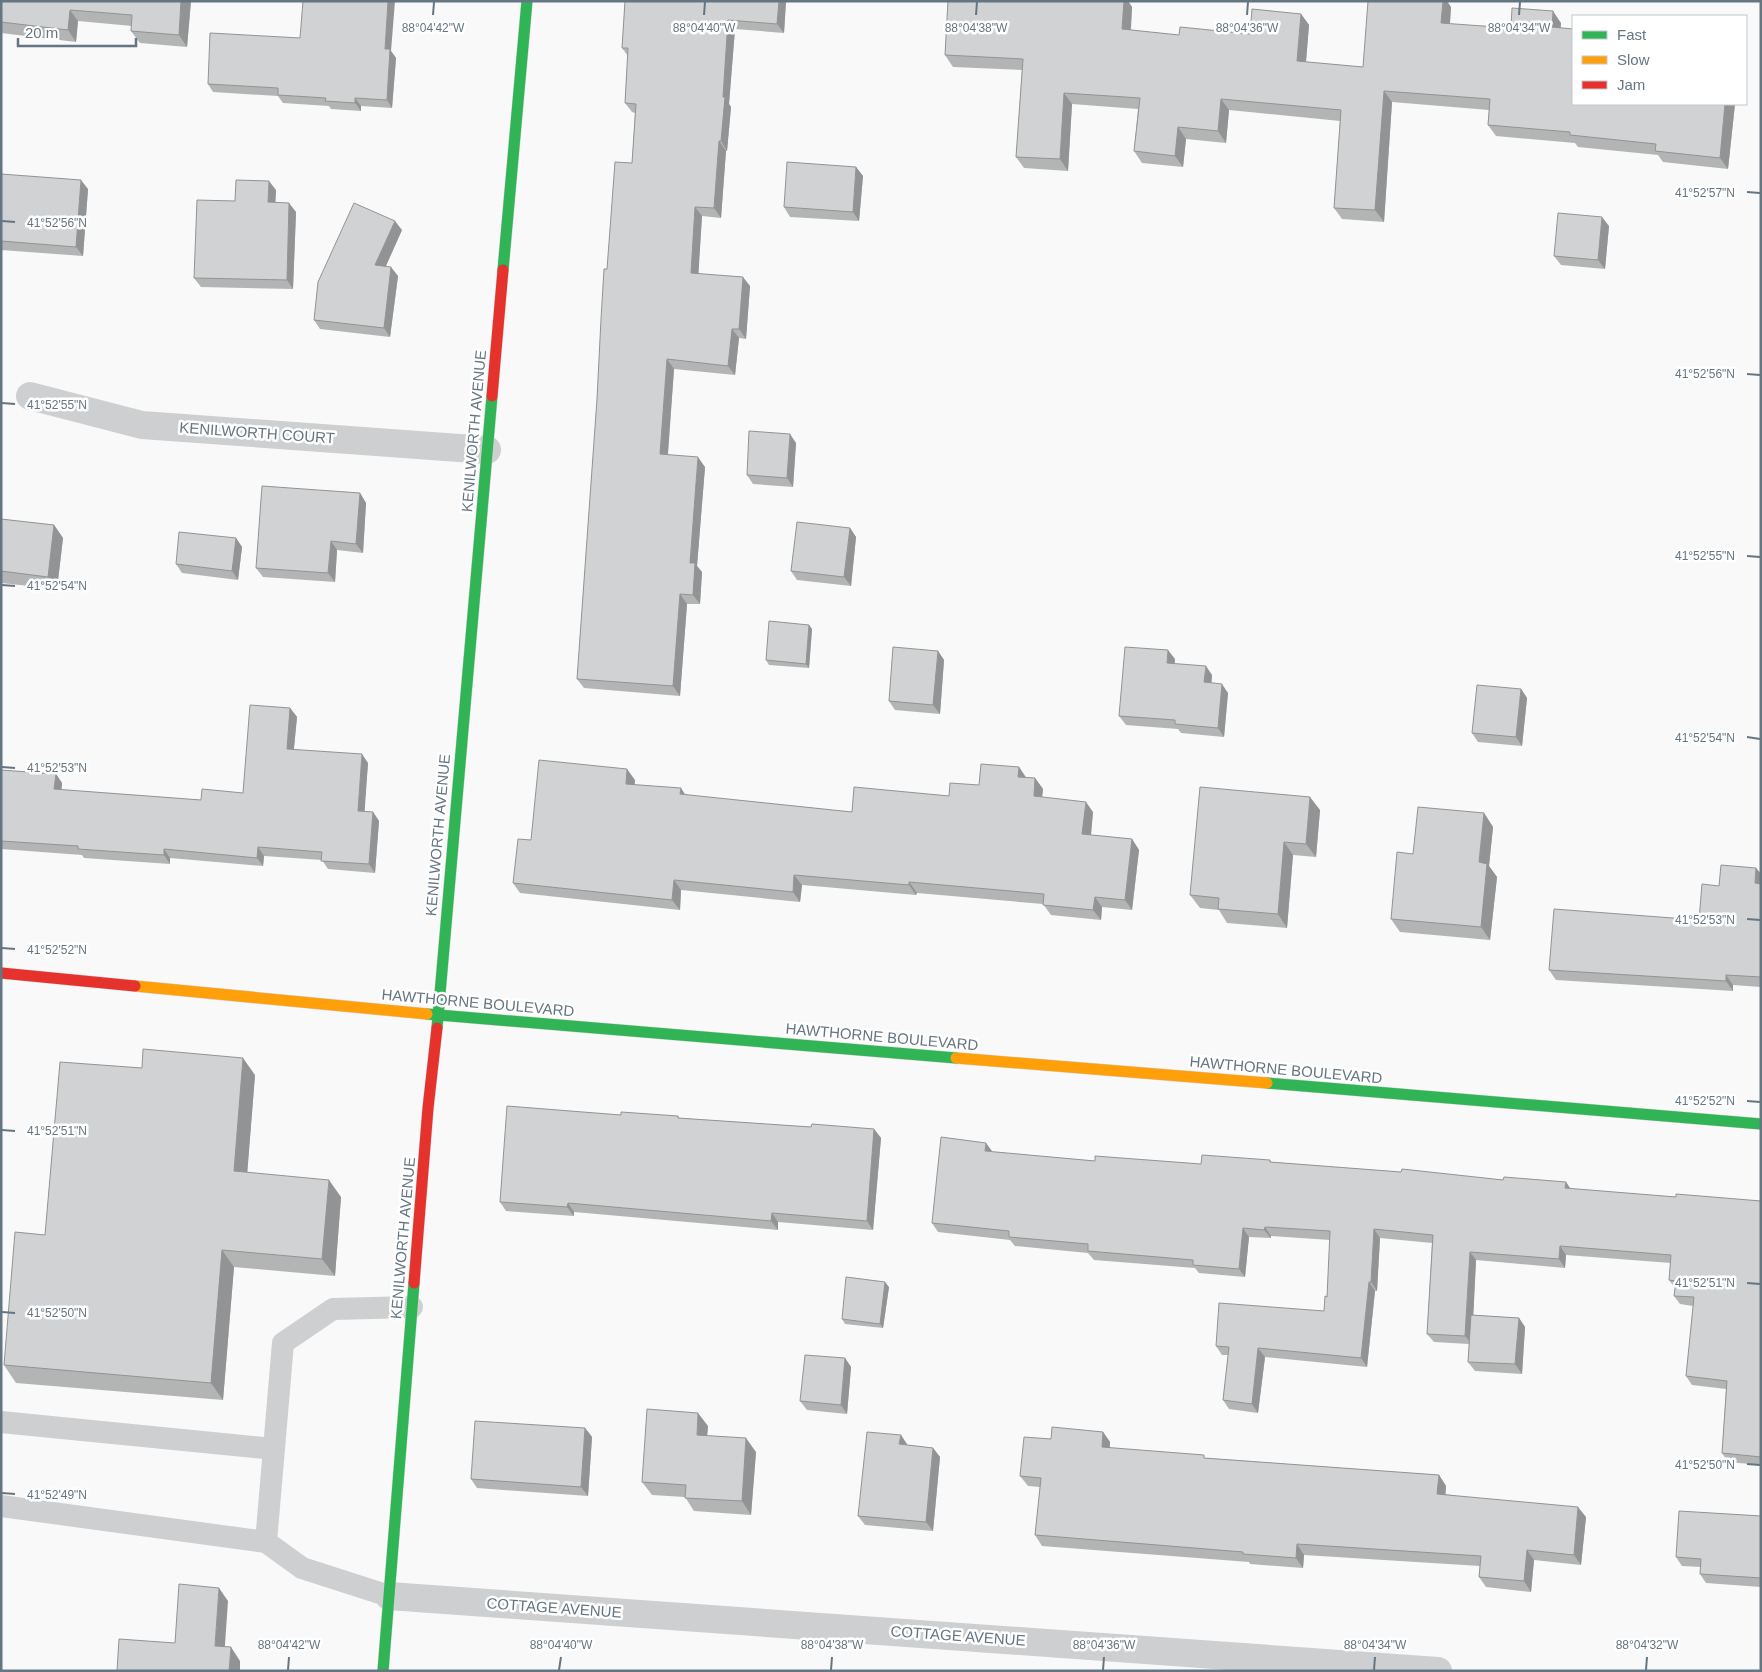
<svg xmlns="http://www.w3.org/2000/svg" width="1762" height="1672" viewBox="0 0 1762 1672" font-family="Arial,sans-serif">
<style>
.lines{fill:none;stroke-linecap:round;stroke-linejoin:round}
.fast-casing{stroke:#d5d6d7;stroke-width:12}
.slow-casing{stroke:#d5d6d7;stroke-width:12}
.jam-casing{stroke:#d5d6d7;stroke-width:12}
.lane{stroke:#cecfd0;stroke-width:22}
.street{stroke:#cecfd0;stroke-width:28}
.fast{stroke:#30b455;stroke-width:11}
.slow{stroke:#ff9f0a;stroke-width:11}
.jam{stroke:#e5322d;stroke-width:11}
.wall{fill:#b3b5b5}
.shaded-wall{fill:#929394}
.building{fill:#d0d2d3;stroke:#929394}
.ticks{fill:none;stroke:#657683;stroke-width:2}
.labels{text-anchor:middle;stroke-width:5;stroke-linejoin:round;paint-order:stroke}
.street-label{font-size:15px;fill:#657683;stroke:#fff}
.ticks-label{font-size:12px;text-anchor:middle;fill:#657683;stroke:#fff;stroke-width:5;stroke-linejoin:round;paint-order:stroke}
</style>
<rect width="100%" height="100%" fill="#f9f9f9"/>
<g class="lines">
<g class="fast-casing">
<path id="fast" d="M503,270L527,1
M427,1014L956,1058
M437,1028L492,396
M1267,1083L1761,1124
M383,1671L414,1283"/>
</g>
<g class="slow-casing">
<path id="slow" d="M135,986L427,1014
M956,1058L1267,1083"/>
</g>
<g class="jam-casing">
<path id="jam" d="M492,396L503,270
M1,973L135,986
M414,1283L428,1108L437,1028"/>
</g>
<path class="lane" d="M1,1422L274,1449
M1,1506L266,1542L302,1568L389,1596
M266,1542L283,1343L333,1309L412,1307"/>
<path class="street" d="M30,396L142,425L487,450
M389,1596L1438,1671"/>
<use href="#fast" class="fast"/>
<use href="#slow" class="slow"/>
<use href="#jam" class="jam"/>
</g>
<path class="wall" d="M1,1H191L187,47L140,43L131,31L132,26L78,21L76,42L1,33Z
M625,1H786L784,33L735,29L729,104L731,107L727,151H726L721,218L702,216L698,273L750,286L746,339L739,338L735,375L674,369L668,455L705,467L697,566L702,572L700,604H687L680,696L584,688L577,679L607,269L632,163L635,113L632,112L625,103L628,56L622,48Z
M948,1H1128L1132,7L1131,30L1179,35L1250,34L1301,14L1309,25L1306,62L1363,67L1451,7L1450,24L1511,28L1561,23L1560,28L1573,104H1735L1728,169L1663,162L1658,155L1578,147L1575,143L1496,136L1488,125L1489,110L1392,102L1384,222L1342,219L1334,208L1340,121L1229,110L1226,143L1186,139L1183,167L1142,163L1134,151L1138,109L1072,104L1068,171L1024,168L1016,157L1022,70L953,67L945,55Z
M391,51L396,58L392,108L361,106V111L331,109L329,106L283,103L278,96L213,92L208,84Z
M856,167L863,176L859,221L790,217L784,207Z
M1,174L88,189L83,256L1,250Z
M276,190L275,202L296,212L293,289L201,287L194,278Z
M1609,226L1605,269L1561,265L1554,256Z
M402,230L385,267L398,276L390,337L320,329L314,320Z
M796,443L793,487L753,484L747,475Z
M360,493L366,503L363,553L337,550L335,582L263,577L256,568Z
M1,519L54,525L63,538L57,589L1,583Z
M850,528L856,537L851,586L797,580L791,571Z
M236,538L242,547L238,580L182,573L176,564Z
M809,625L812,629L809,668L769,665L766,660Z
M938,651L944,660L940,714L895,710L889,701Z
M1175,659L1174,664L1212,675L1211,683L1228,693L1224,737L1181,733L1178,729L1126,725L1119,716Z
M1521,689L1527,698L1522,746L1478,742L1472,733Z
M290,708L297,717L294,749L368,763L364,812H373L379,821L375,873L328,869L322,860L264,856L263,866L170,858V864L84,858L82,855L1,849V770L56,774L62,783L61,790L201,800L243,793Z
M1019,767L1026,777L1035,778L1043,789L1042,797L1093,812L1091,835L1132,839L1139,850L1132,910L1102,907L1101,920L1051,915L1043,904L917,893L916,895L802,885L800,902L681,890L680,910L520,893L513,883L531,840L635,780L634,785L685,795L852,812L949,796L979,785Z
M1320,810L1316,857L1293,855L1287,928L1227,923L1219,910L1200,908L1190,895Z
M1484,813L1493,827L1489,866L1497,877L1490,940L1400,932L1391,919L1413,854Z
M1756,868L1761,874V987L1733,985V991L1556,980L1549,970L1699,920L1719,886Z
M142,1068L255,1075L247,1173L341,1197L335,1276L234,1267L223,1400L16,1383L4,1365L45,1235Z
M621,1115L678,1116L679,1118L811,1127L874,1129L881,1138L873,1230L778,1222V1230L574,1212V1216L506,1211L500,1202Z
M992,1152L1095,1161L1201,1164L1270,1160L1271,1162L1503,1180L1566,1182L1570,1189L1676,1197L1761,1201V1465L1728,1462L1722,1453L1726,1389L1692,1385L1686,1376L1693,1306L1680,1304L1674,1296L1675,1288L1669,1280L1671,1263L1566,1255L1565,1268L1476,1260L1473,1315L1519,1318L1525,1327L1522,1374L1475,1371L1468,1362L1469,1344L1434,1342L1427,1334L1432,1243L1380,1238L1377,1291H1375L1367,1367L1265,1357L1258,1413L1229,1409L1223,1400L1228,1355H1222L1216,1346L1324,1311L1327,1297L1330,1240L1271,1236V1238L1249,1237L1245,1277L1199,1273L1195,1268L1094,1260L1088,1253L1015,1246L1010,1240L938,1232L932,1223Z
M889,1287L883,1328L845,1324L842,1319Z
M845,1358L851,1367L847,1414L807,1410L800,1401Z
M708,1426L707,1436L756,1452L751,1515L694,1511L685,1497L652,1495L642,1482Z
M585,1428L592,1437L588,1496L477,1488L471,1479Z
M1103,1432L1110,1442V1448L1206,1458L1439,1475L1446,1486L1445,1494L1586,1517L1581,1565L1534,1560L1531,1592L1486,1587L1479,1577L1480,1566L1304,1555L1303,1568L1250,1564L1249,1562L1042,1546L1035,1535L1040,1487L1028,1486L1020,1476L1051,1439Z
M907,1444V1445L933,1448L940,1457L933,1531L865,1525L858,1516Z
M1761,1516V1587L1706,1583L1700,1574L1701,1567L1682,1566L1676,1557Z"/>
<path class="shaded-wall" d="M181,1H191L187,47L179,35Z
M388,1H395L391,51L396,58L392,108L387,100L385,49Z
M779,1H786L784,33L777,24Z
M1124,1H1128L1132,7L1130,40L1122,29Z
M1443,1H1447L1451,7L1449,35L1441,23Z
M70,10L78,21L76,42L68,30Z
M1553,11L1561,23L1560,39L1552,27Z
M1301,14L1309,25L1305,73L1297,61Z
M728,20L735,29L729,104L731,107L727,151L721,141L723,97Z
M1384,91L1392,102L1384,222L1375,210Z
M1064,93L1072,104L1068,171L1060,159Z
M355,98L361,106V111L355,103Z
M1221,99L1229,110L1226,143L1218,131Z
M1725,104H1735L1728,169L1720,158Z
M1178,127L1186,139L1183,167L1175,156Z
M719,141L726,151L721,218L714,208Z
M856,167L863,176L859,221L853,212Z
M81,180L88,189L83,256L76,247Z
M269,181L276,190L275,211L268,202Z
M289,203L296,212L293,289L287,280Z
M695,207L702,216L698,282L691,273Z
M1602,217L1609,226L1605,269L1598,260Z
M395,221L402,230L382,275L375,265Z
M391,267L398,276L390,337L384,328Z
M743,277L750,286L746,339L739,329Z
M732,329L739,338L735,375L728,366Z
M667,359L674,369L667,464L660,454Z
M790,434L796,443L793,487L787,478Z
M698,457L705,467L697,566L702,572L700,604L693,595L690,563Z
M360,493L366,503L363,553L356,544Z
M54,525L63,538L57,589L48,577Z
M850,528L856,537L851,586L844,577Z
M236,538L242,547L238,580L232,571Z
M331,541L337,550L335,582L328,573Z
M680,594L687,604L680,696L673,686Z
M809,625L812,629L809,668L806,664Z
M1168,650L1175,659L1174,672L1167,663Z
M938,651L944,660L940,714L933,705Z
M1206,666L1212,675L1211,691L1204,682Z
M1222,684L1228,693L1224,737L1218,728Z
M1521,689L1527,698L1522,746L1516,737Z
M290,708L297,717L293,757L287,749Z
M362,754L368,763L364,820L358,811Z
M1019,767L1026,778L1018,777Z
M627,769L635,780L634,795L626,784Z
M56,774L62,783L61,798L54,789Z
M1035,778L1043,789L1041,806L1034,796Z
M681,788L688,799L680,794Z
M1310,797L1320,810L1316,857L1306,844Z
M1086,802L1093,812L1090,845L1082,834Z
M373,812L379,821L375,873L369,864Z
M1484,813L1493,827L1489,866L1497,877L1490,940L1481,927L1479,862Z
M1132,839L1139,850L1132,910L1125,900Z
M1284,842L1293,855L1287,928L1278,914Z
M258,847L264,856L263,866L257,858Z
M164,849L170,858V864L164,855Z
M1756,868L1761,874V891L1755,883Z
M794,875L802,885L800,902L793,892Z
M674,880L681,890L680,910L672,900Z
M909,882L917,893L916,895L909,885Z
M1095,897L1102,907L1101,920L1093,910Z
M1726,975L1733,985V991L1726,981Z
M243,1058L255,1075L246,1189L234,1171Z
M874,1129L881,1138L873,1230L867,1221Z
M986,1143L992,1151H985Z
M329,1180L341,1197L335,1276L322,1259Z
M1566,1182L1572,1191L1565,1188Z
M568,1203L574,1212V1216L567,1207Z
M772,1213L778,1222V1230L771,1221Z
M1265,1227L1271,1236V1238L1264,1230Z
M1243,1228L1249,1237L1245,1277L1239,1269Z
M1374,1229L1380,1238L1377,1291L1371,1282Z
M1560,1246L1566,1255L1565,1268L1559,1259Z
M222,1250L234,1267L223,1400L211,1383Z
M1470,1252L1476,1260L1472,1344L1465,1336Z
M885,1282L889,1287L883,1328L880,1324Z
M1369,1282L1375,1291L1367,1367L1361,1358Z
M1519,1318L1525,1327L1522,1374L1515,1364Z
M1258,1348L1265,1357L1258,1413L1252,1404Z
M845,1358L851,1367L847,1414L841,1405Z
M698,1413L708,1426L706,1448L697,1435Z
M585,1428L592,1437L588,1496L581,1487Z
M1103,1432L1110,1442L1109,1458L1102,1447Z
M901,1435L907,1444L906,1453L899,1444Z
M746,1438L756,1452L751,1515L742,1501Z
M933,1448L940,1457L933,1531L926,1522Z
M1439,1475L1446,1486L1445,1504L1437,1494Z
M1578,1507L1586,1517L1581,1565L1574,1555Z
M1297,1544L1304,1555L1303,1568L1296,1558Z
M1527,1550L1534,1560L1531,1592L1524,1581Z
M219,1588L228,1601L224,1659L215,1646Z
M231,1647L240,1661V1671H229Z"/>
<path class="building" d="M1,1H181L179,35L131,31L132,15L70,10L68,30L1,22Z
M303,1H388L385,49H390L387,100L355,98V103L325,101L326,98L278,95V88L208,84L210,33L300,38Z
M625,1H779L777,24L728,20L723,97H725L721,141H719L714,208L695,207L691,273L743,277L739,329H732L728,366L667,359L660,454L698,457L690,563H695L693,595L680,594L673,686L577,679L597,399L601,319L604,269H607L615,162L632,163L636,104L625,103L628,48H622Z
M948,1H1124L1122,29L1179,35L1180,27L1250,34L1252,9L1301,14L1297,61L1363,67L1368,1H1443L1441,23L1511,28L1512,8L1553,11L1552,27L1573,29V104H1725L1720,158L1655,151L1656,144L1570,135V132L1488,125L1490,99L1384,91L1375,210L1334,208L1341,110L1221,99L1218,131L1178,127L1175,156L1134,151L1140,98L1064,93L1060,159L1016,157L1023,59L945,55Z
M787,162L856,167L853,212L784,207Z
M1,174L81,180L76,247L1,241Z
M236,180L269,181L268,202L289,203L287,280L194,278L197,200L235,201Z
M354,203L395,221L375,265L391,267L384,328L314,320L318,282Z
M1558,213L1602,217L1598,260L1554,256Z
M749,431L790,434L787,478L747,475Z
M262,486L360,493L356,544L331,541L328,573L256,568Z
M1,519L54,525L48,577L1,571Z
M797,522L850,528L844,577L791,571Z
M179,532L236,538L232,571L176,564Z
M769,621L809,625L806,664L766,660Z
M893,647L938,651L933,705L889,701Z
M1125,647L1168,650L1167,663L1206,666L1204,682L1222,684L1218,728L1175,724V720L1119,716Z
M1477,685L1521,689L1516,737L1472,733Z
M250,705L290,708L287,749L362,754L358,811L373,812L369,864L321,861L322,852L258,847L257,858L164,849V855L78,849V846L1,841V770L56,774L54,789L201,800L202,789L243,793Z
M539,760L627,769L626,784L681,788L680,794L852,812L854,787L949,796L950,783L979,785L981,764L1019,767L1018,777L1035,778L1034,796L1086,802L1082,834L1132,839L1125,900L1095,897L1093,910L1043,905L1044,894L909,882V885L794,875L793,892L674,880L672,900L513,883L518,839L531,840Z
M1200,787L1310,797L1306,844L1284,842L1278,914L1218,909L1219,898L1190,895Z
M1418,807L1484,813L1479,862L1487,864L1481,927L1391,919L1397,852L1413,854Z
M1721,865L1756,868L1755,883L1761,884V977L1726,975V981L1549,970L1554,909L1699,920L1702,884L1719,886Z
M143,1049L243,1058L234,1171L329,1180L322,1259L222,1250L211,1383L4,1365L15,1232L45,1235L60,1062L142,1068Z
M507,1106L621,1115V1112L678,1116V1118L811,1127L812,1124L874,1129L867,1221L772,1213L771,1221L568,1203L567,1207L500,1202Z
M941,1137L986,1143L985,1151L1095,1161V1156L1201,1164L1202,1155L1270,1160V1162L1401,1172L1402,1169L1503,1180L1504,1177L1566,1182L1565,1188L1676,1197V1194L1761,1201V1457L1722,1453L1727,1381L1686,1376L1694,1297L1674,1296L1676,1281L1669,1280L1671,1255L1560,1246L1559,1259L1470,1252L1465,1336L1427,1334L1433,1235L1374,1229L1371,1282H1369L1361,1358L1258,1348L1252,1404L1223,1400L1229,1347L1216,1346L1219,1303L1324,1311L1325,1296L1327,1297L1330,1231L1265,1227L1264,1230L1243,1228L1239,1269L1193,1265V1260L1088,1251V1244L1009,1237V1231L932,1223Z
M846,1277L885,1282L880,1324L842,1319Z
M1471,1315L1519,1318L1515,1364L1468,1362Z
M805,1355L845,1358L841,1405L800,1401Z
M647,1409L698,1413L697,1435L746,1438L742,1501L685,1498L686,1485L642,1482Z
M475,1421L585,1428L581,1487L471,1479Z
M1052,1427L1103,1432L1102,1447L1204,1455V1458L1439,1475L1437,1494L1578,1507L1574,1555L1527,1550L1524,1581L1479,1577L1481,1556L1297,1544L1296,1558L1243,1554V1552L1035,1535L1041,1478L1020,1476L1024,1437L1051,1439Z
M867,1432L901,1435L899,1444L933,1448L926,1522L858,1516Z
M1679,1511L1761,1516V1578L1700,1574L1701,1559L1676,1557Z
M179,1584L219,1588L215,1646L231,1647L229,1671H117L119,1639L175,1643Z"/>
<path class="ticks" d="M433,15L434,2M704,15L705,2M976,15L977,2M1247,15L1248,2M1519,15L1520,2M1747,192L1760,193M2,221L15,222M1747,374L1760,375M2,403L15,404M1747,556L1760,557M2,585L15,586M1747,737L1760,739M2,767L15,768M1747,919L1760,920M2,948L15,949M1747,1101L1760,1102M2,1130L15,1131M1747,1283L1760,1284M2,1312L15,1313M1747,1464L1760,1465M2,1493L15,1494M288,1670L289,1657M559,1670L561,1657M831,1670L832,1657M1103,1670L1104,1657M1374,1670L1375,1657M1646,1670L1647,1657"/>
<g class="labels">
<g class="street-label">
<text transform="translate(474 431) rotate(-85)" y="5">KENILWORTH AVENUE</text>
<text transform="translate(257 433) rotate(4)" y="5">KENILWORTH COURT</text>
<text transform="translate(438 835) rotate(-85)" y="5">KENILWORTH AVENUE</text>
<text transform="translate(478 1003) rotate(5)" y="5">HAWTHORNE BOULEVARD</text>
<text transform="translate(882 1037) rotate(5)" y="5">HAWTHORNE BOULEVARD</text>
<text transform="translate(1286 1070) rotate(5)" y="5">HAWTHORNE BOULEVARD</text>
<text transform="translate(403 1238) rotate(-85)" y="5">KENILWORTH AVENUE</text>
<text transform="translate(554 1608) rotate(4)" y="5">COTTAGE AVENUE</text>
<text transform="translate(958 1636) rotate(4)" y="5">COTTAGE AVENUE</text>
</g>
</g>
<g class="ticks-label">
<text x="433" y="32">88°04'42"W</text>
<text x="704" y="32">88°04'40"W</text>
<text x="976" y="32">88°04'38"W</text>
<text x="1247" y="32">88°04'36"W</text>
<text x="1519" y="32">88°04'34"W</text>
<text x="1705" y="197">41°52'57"N</text>
<text x="57" y="227">41°52'56"N</text>
<text x="1705" y="378">41°52'56"N</text>
<text x="57" y="409">41°52'55"N</text>
<text x="1705" y="560">41°52'55"N</text>
<text x="57" y="590">41°52'54"N</text>
<text x="1705" y="742">41°52'54"N</text>
<text x="57" y="772">41°52'53"N</text>
<text x="1705" y="924">41°52'53"N</text>
<text x="57" y="954">41°52'52"N</text>
<text x="1705" y="1105">41°52'52"N</text>
<text x="57" y="1135">41°52'51"N</text>
<text x="1705" y="1287">41°52'51"N</text>
<text x="57" y="1317">41°52'50"N</text>
<text x="1705" y="1469">41°52'50"N</text>
<text x="57" y="1499">41°52'49"N</text>
<text x="289" y="1649">88°04'42"W</text>
<text x="561" y="1649">88°04'40"W</text>
<text x="832" y="1649">88°04'38"W</text>
<text x="1104" y="1649">88°04'36"W</text>
<text x="1375" y="1649">88°04'34"W</text>
<text x="1647" y="1649">88°04'32"W</text>
</g>
<rect width="1762" height="1672" fill="none" stroke="#657683" stroke-width="5"/>
<rect x="1572" y="15" width="175" height="90" fill="#ffffff" stroke="#c1c8cd"/>
<rect x="1582" y="31" width="25" height="8" fill="#30b455" stroke="#c1c8cd"/>
<text x="1617" y="40" font-size="15" fill="#657683">Fast</text>
<rect x="1582" y="56" width="25" height="8" fill="#ff9f0a" stroke="#c1c8cd"/>
<text x="1617" y="65" font-size="15" fill="#657683">Slow</text>
<rect x="1582" y="81" width="25" height="8" fill="#e5322d" stroke="#c1c8cd"/>
<text x="1617" y="90" font-size="15" fill="#657683">Jam</text>
<path d="M18 38v8h118v-8" fill="none" stroke="#657683" stroke-width="2.5"/>
<text x="25" y="38" font-size="15" fill="#657683" stroke="#ffffff" stroke-width="4" paint-order="stroke">20 m</text>
</svg>
